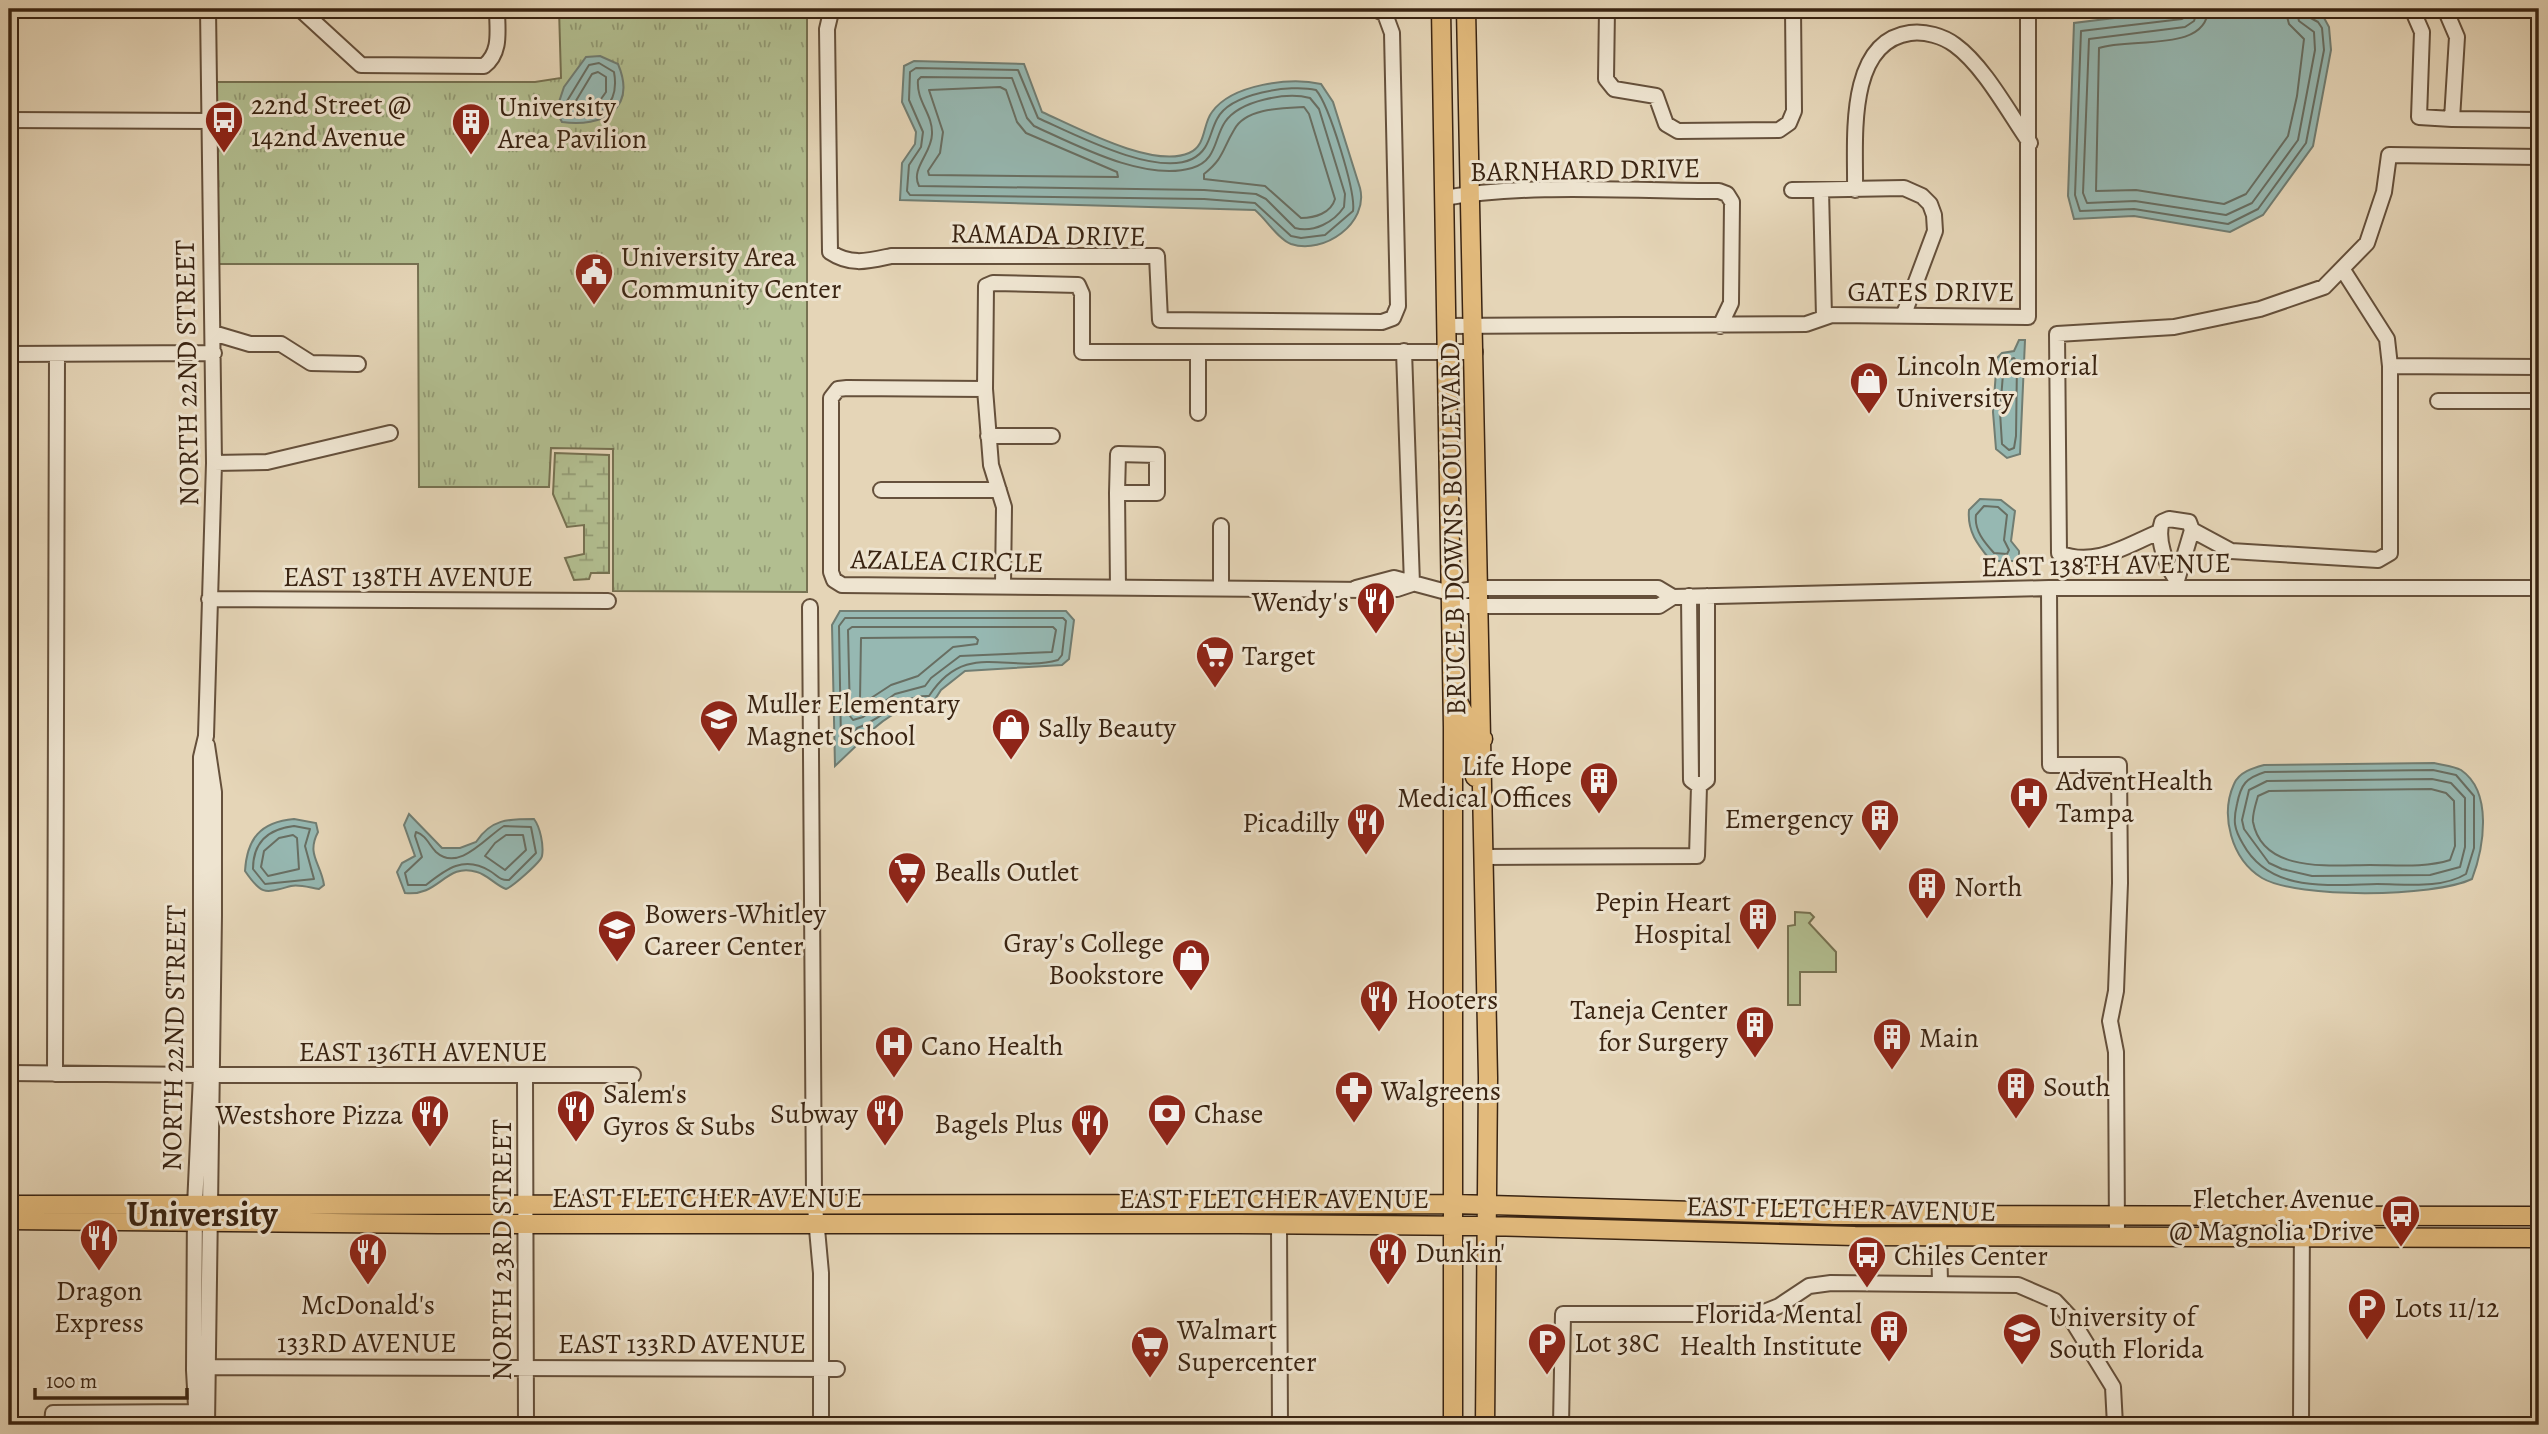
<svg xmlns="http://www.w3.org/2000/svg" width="2548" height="1434" viewBox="0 0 2548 1434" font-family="Alegreya,serif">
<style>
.wetland{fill:url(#wetland-marsh);stroke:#767151;stroke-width:2}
.park{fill:url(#park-tufts);stroke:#767151;stroke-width:2}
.garden{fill:#b2be90;stroke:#767151;stroke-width:2}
.water{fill:#96b8b2;stroke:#717d72;stroke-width:2}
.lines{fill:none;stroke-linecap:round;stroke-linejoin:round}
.shore{stroke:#686e62;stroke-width:2}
.minor-casing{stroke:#65503b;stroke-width:18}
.major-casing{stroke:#3a2412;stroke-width:21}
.minor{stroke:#eee4d0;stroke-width:14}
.major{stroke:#e2ba7c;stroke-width:18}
.labels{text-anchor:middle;stroke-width:6;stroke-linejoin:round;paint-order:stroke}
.poi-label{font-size:28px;fill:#3a2412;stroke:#eee4d0;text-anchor:start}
.street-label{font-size:28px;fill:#3a2412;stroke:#eee4d0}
.district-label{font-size:35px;font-weight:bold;fill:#3a2412;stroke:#eee4d0}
</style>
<defs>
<pattern id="wetland-marsh" width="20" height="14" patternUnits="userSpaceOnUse" patternTransform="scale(1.75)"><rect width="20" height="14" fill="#b2be90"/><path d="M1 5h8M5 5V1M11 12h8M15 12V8" fill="none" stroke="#929a74"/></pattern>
<pattern id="park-tufts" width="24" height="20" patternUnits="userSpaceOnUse" patternTransform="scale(1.75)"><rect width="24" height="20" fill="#b2be90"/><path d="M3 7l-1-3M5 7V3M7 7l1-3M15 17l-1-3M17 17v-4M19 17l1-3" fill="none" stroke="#929a74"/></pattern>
</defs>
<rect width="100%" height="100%" fill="#e5d5b7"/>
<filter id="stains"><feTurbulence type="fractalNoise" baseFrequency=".00286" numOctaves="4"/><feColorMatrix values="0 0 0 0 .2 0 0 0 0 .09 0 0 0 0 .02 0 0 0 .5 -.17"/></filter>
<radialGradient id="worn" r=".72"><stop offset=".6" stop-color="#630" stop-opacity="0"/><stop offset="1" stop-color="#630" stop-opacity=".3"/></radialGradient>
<path class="wetland" d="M555,453L609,455V573H591L589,579L574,580L565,558L584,554V525L567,527L553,494Z"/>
<path class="park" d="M559,9H807V592L613,591V449L551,448L549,487H419L418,264H218L216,82H535L561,78Z"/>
<path class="garden" d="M1795,912L1810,913L1814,917L1809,923L1836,952V972H1800V1005H1788V926L1795,925Z"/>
<path class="water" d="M2289,10L2323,16L2329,27L2331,50L2313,146L2263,215L2230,232L2134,216L2074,219L2068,196L2074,23L2155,13Z
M600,56L618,64C637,109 602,128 562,122L556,111L564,87L586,57Z
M914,61L1024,64L1042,112C1076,127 1153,169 1189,153C1207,145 1202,125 1212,112C1232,84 1291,77 1321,84L1333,102L1360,188C1369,223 1324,255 1291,244C1278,239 1266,219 1255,210L900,200L902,163L915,144L916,132L902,102L904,66Z
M2019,340H2025L2020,454L2007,458L1996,449L1993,412L1997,358L2002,353L2014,351Z
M1980,499L2001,500L2015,511L2011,541L2019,551V561H1991C1978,545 1967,532 1969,510Z
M840,611H1066L1074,620L1069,659L1062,665L965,671L941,690L932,704C906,703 885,717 867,735L862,732L855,747L835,766L832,625Z
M2434,763C2442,765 2454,766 2461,770C2493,792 2484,847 2472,879C2434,897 2298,899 2262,878C2231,859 2220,815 2234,784C2239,772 2253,768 2264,765Z
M409,814L442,848H460L476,842C491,819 508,819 534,819C540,827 544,845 542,856C541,862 512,887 506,889C495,885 488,875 477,872C445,862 440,897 405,893L397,872L402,863L415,856L404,825Z
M294,819L316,823L318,832C306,855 321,863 324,885L319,889C311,888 299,884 291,886C265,893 262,896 245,871C247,839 260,822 294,819Z"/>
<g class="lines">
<path class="shore" d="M2189,9L2187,16L2182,19L2081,31L2075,195L2080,211L2134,209L2228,224L2258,209L2306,143L2324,50L2322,28L2318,22L2307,16L2305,9
M2198,9L2194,21L2185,27L2089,39L2083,193L2087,203L2135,201L2226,215L2252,203L2298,140L2315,50L2314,32L2299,21L2296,9
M2208,9C2207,53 2130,37 2099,48L2096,191L2136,190L2224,204L2246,194L2288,136L2297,96L2304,39L2289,24L2285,9
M599,63L614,72C620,105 598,122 567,116L564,106L589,65Z
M916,68L1018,70L1038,118C1074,134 1155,177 1192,159C1210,150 1209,134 1217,119C1230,93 1291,84 1316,90C1329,105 1356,192 1353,211L1325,235L1301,238L1291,236L1255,203L1204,199L910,195L907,191L909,165L921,147L923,132L909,100L910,72Z
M598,72L606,77V92L596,106L576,108L574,104L592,74Z
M921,77L1012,78L1027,118L1034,126C1076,145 1145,182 1192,168C1217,161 1214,138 1225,122C1240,100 1287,92 1310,98L1319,109L1345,194L1344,207C1334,222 1314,233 1295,228L1266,199L1256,194L1204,190L919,186C910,169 932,153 932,134C933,114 916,101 918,80Z
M1000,87L1006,90L1017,122L1026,133L1117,172L1118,177L929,175L928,171L940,153L943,132L929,90Z
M1304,107L1309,114L1335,199C1331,213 1315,218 1301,218L1265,186L1204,179V174C1224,158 1222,150 1234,130C1245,108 1283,108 1304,107Z
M2014,358L2017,362L2016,436L2014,448L2009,450L2002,444L2000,412L2004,361Z
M1984,506L1998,507L2007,515L2004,540L2009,550L2007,554L1994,553C1984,542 1974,530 1976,515Z
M845,618H1063L1066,621L1062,655L1058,660C1008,674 966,639 929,696C900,695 883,719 857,728L853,738L845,746L841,742L839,626Z
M852,627H1053L1056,630L1052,652L960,656L931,678L925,686L895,694L863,717L853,720L850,716L848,630Z
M975,637L978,640L977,644L953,647L918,676L891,685L865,702L860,700L861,638Z
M2433,770L2456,775L2474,796V848L2466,874C2441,889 2406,884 2377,884C2329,885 2270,893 2243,844C2234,829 2233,821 2237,804C2241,784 2246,778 2265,772Z
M2432,779L2451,783L2465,798V847L2460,867L2430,875L2312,876L2282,869L2269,863L2244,829L2242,820L2249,790L2267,781Z
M2431,789L2446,793L2454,801L2455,846L2450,860C2425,868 2396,865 2370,865C2332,865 2263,874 2253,822C2252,815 2256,803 2258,796L2269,791Z
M294,826L310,829L305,846L314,879L265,884L253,869C253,843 268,829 294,826Z
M504,826L531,827L536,853L509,880C500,881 497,875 490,871C464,855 446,869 426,885H408L405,873L422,857L415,836L416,832C426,835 429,845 436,852C459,873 487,836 504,826Z
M293,835L297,838L299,869L268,876L261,867L264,851L279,838Z
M506,835H523L526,850L505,870L485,856L495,843Z"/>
<g class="minor-casing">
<path id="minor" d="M300,9L361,65L484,66C502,52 497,30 497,9
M838,9L831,12L827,29L830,252C851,266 868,261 891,256H1157L1160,320L1382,322L1393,318L1398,306L1392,33L1385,14L1375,9
M1607,9L1606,79L1614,89L1656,96L1666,124L1678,131L1779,130L1789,123L1794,111L1793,9
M2412,9L2422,32L2419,117L2452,119
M2445,9L2457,37L2452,119L2539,120
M9,120L210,121
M1792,190L1904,188L1922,196L1930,204L1934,215L1935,231L1904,314
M1821,190L1824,317
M1855,190C1856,143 1845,42 1910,33C1925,31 1943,36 1955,45C1984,66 2009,113 2030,143
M1444,198C1529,183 1631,191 1719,191L1727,194L1732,202L1731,303L1720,326
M2343,270L2387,339L2390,366
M1446,326L1806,324L1832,315L2028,317V9
M213,333L250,344H281L311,363L358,364
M1404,351L1412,584
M1198,352V413
M9,354L214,353
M985,389L847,388L838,389L831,398V572L834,580L842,585L1364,590L1397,589L1412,584
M2438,401H2539
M988,436H1052
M214,463L267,462L390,433
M881,490H999
M1117,493L1118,454L1157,455V493H1117L1118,588
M1221,526V588
M2192,530L2231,551L2378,560L2390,553V366L2539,367
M2159,532C2127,545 2095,568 2059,553L2057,334L2174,327L2260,309L2324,287L2367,243L2384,192L2389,155L2539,157
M1003,585L1004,507L991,465L985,389L986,286L993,283L1078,285L1082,294V352H1475
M2175,587L2192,530L2189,522L2169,519L2162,522C2156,539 2166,564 2175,578
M1356,588L1394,578L1450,593L1480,588H1658L1673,597L2049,588H2539
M2049,588L2050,765H2119L2120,883L2116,991L2110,1021L2116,1052L2117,1236
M1689,596L1691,780L1699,786L1707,780V596
M209,599L608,601
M1450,606H1659L1673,597
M810,607L814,1196L821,1273V1425
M1484,857L1697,856L1699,786
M9,1073L201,1075
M55,1074L57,354
M213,1075H633
M525,1076L526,1425
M1279,1224L1280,1425
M1939,1236L1940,1283
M208,1367L837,1369
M52,1425L53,1413L195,1412
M197,1425L194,1370L195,1206L201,1075V757L206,736L214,463L208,9
M207,1425L214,915V792L207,745
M1561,1425L1563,1314H1759L1779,1306L1809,1286L1831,1283L2018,1285L2055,1301L2070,1317L2113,1387L2115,1425
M2301,1425L2302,1216"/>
</g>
<g class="major-casing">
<path id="major" d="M1441,9L1453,727V1425
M1466,9L1488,1078L1485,1425
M1455,695L1469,724L1483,739
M1453,727L1464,736L1475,777
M9,1205L1454,1204L1836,1215L2539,1216
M9,1220L438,1224H1238L1485,1226L1855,1236L2539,1238"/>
</g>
<use href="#minor" class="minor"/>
<use href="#major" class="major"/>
</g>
<defs>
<g id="bus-pin" transform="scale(2.0125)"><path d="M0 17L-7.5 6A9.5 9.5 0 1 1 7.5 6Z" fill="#8f2418" stroke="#eee4d0"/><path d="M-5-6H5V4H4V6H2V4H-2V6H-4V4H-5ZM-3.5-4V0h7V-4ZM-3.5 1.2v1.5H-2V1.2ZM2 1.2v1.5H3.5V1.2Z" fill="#fff"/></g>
<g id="building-pin" transform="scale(2.0125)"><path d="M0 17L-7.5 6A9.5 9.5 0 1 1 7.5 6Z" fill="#8f2418" stroke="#eee4d0"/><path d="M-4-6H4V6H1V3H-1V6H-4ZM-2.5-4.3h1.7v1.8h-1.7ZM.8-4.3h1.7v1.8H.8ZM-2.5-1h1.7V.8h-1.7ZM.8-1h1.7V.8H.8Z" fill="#fff"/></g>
<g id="civic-pin" transform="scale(2.0125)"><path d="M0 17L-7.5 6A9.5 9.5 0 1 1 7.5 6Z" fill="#8f2418" stroke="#eee4d0"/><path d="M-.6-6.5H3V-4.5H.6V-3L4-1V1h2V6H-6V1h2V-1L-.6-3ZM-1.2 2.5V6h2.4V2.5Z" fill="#fff"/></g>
<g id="shop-pin" transform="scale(2.0125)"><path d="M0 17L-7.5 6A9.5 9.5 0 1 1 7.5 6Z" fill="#8f2418" stroke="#eee4d0"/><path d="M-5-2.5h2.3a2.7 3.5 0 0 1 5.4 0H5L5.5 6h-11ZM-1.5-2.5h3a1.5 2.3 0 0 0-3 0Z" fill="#fff"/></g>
<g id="restaurant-pin" transform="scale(2.0125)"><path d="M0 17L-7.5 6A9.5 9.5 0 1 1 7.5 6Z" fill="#8f2418" stroke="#eee4d0"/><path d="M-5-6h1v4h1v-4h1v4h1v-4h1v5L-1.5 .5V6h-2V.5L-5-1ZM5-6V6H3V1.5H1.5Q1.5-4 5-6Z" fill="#fff"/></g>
<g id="supermarket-pin" transform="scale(2.0125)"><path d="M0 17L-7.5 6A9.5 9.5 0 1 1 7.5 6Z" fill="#8f2418" stroke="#eee4d0"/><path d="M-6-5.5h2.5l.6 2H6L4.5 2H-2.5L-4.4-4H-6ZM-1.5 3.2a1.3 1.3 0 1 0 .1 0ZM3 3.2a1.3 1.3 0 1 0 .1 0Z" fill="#fff"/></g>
<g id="school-pin" transform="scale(2.0125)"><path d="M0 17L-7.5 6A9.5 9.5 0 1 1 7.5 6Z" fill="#8f2418" stroke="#eee4d0"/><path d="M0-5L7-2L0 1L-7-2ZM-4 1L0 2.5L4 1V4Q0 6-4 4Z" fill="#fff"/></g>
<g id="hospital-pin" transform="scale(2.0125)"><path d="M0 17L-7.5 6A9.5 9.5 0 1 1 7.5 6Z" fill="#8f2418" stroke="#eee4d0"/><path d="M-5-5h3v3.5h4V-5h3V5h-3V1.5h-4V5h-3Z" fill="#fff"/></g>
<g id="pharmacy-pin" transform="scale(2.0125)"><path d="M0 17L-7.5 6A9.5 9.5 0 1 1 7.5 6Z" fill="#8f2418" stroke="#eee4d0"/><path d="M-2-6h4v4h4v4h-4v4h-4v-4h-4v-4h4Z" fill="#fff"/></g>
<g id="bank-pin" transform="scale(2.0125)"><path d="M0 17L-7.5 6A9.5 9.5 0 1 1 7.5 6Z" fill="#8f2418" stroke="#eee4d0"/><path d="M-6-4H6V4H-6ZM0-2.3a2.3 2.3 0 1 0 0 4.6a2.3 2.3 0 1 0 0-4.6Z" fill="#fff"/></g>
<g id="parking-pin" transform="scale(2.0125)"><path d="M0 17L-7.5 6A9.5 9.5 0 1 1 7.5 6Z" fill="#8f2418" stroke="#eee4d0"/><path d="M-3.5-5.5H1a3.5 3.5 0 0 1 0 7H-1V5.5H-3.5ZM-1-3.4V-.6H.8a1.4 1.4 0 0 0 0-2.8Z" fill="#fff"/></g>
<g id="university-pin" transform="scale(2.0125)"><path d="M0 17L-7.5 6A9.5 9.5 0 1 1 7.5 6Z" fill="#8f2418" stroke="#eee4d0"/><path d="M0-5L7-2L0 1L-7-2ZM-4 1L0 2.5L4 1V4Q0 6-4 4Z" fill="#fff"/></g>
</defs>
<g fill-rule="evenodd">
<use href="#bus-pin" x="224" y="120"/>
<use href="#building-pin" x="471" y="122"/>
<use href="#civic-pin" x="594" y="272"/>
<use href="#shop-pin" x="1869" y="381"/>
<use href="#restaurant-pin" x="1376" y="601"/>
<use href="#supermarket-pin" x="1215" y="655"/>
<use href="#school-pin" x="719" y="719"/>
<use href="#shop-pin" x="1011" y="727"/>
<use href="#building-pin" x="1599" y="781"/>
<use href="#hospital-pin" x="2029" y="796"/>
<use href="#building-pin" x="1880" y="818"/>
<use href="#restaurant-pin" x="1366" y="822"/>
<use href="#supermarket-pin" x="907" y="871"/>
<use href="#building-pin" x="1927" y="886"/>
<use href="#building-pin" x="1758" y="917"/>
<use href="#school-pin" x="617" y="929"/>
<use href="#shop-pin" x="1191" y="958"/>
<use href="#restaurant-pin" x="1379" y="999"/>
<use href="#building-pin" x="1755" y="1025"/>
<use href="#building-pin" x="1892" y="1037"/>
<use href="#hospital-pin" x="894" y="1045"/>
<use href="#building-pin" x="2016" y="1086"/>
<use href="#pharmacy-pin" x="1354" y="1090"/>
<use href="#restaurant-pin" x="576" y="1109"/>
<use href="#restaurant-pin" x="885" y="1113"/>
<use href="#bank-pin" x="1167" y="1113"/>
<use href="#restaurant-pin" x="430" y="1114"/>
<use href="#restaurant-pin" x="1090" y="1123"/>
<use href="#bus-pin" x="2401" y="1214"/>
<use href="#restaurant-pin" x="99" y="1238"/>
<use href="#restaurant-pin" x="368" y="1252"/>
<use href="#restaurant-pin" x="1388" y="1252"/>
<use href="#bus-pin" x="1867" y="1255"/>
<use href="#parking-pin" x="2367" y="1307"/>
<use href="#building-pin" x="1889" y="1329"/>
<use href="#university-pin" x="2022" y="1332"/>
<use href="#parking-pin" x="1547" y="1342"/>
<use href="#supermarket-pin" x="1150" y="1345"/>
</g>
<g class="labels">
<g class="poi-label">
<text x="251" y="114">22nd Street @<tspan x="251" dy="32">142nd Avenue</tspan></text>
<text x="498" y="116">University<tspan x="498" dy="32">Area Pavilion</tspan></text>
<text x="621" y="266">University Area<tspan x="621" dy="32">Community Center</tspan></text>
<text x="1896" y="375">Lincoln Memorial<tspan x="1896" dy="32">University</tspan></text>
<text x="1349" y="611" text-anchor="end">Wendy's</text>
<text x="1242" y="665">Target</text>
<text x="746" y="713">Muller Elementary<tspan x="746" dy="32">Magnet School</tspan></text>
<text x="1038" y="737">Sally Beauty</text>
<text x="1572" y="775" text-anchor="end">Life Hope<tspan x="1572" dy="32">Medical Offices</tspan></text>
<text x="2056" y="790">AdventHealth<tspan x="2056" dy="32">Tampa</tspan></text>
<text x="1853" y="828" text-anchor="end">Emergency</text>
<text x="1339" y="832" text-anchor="end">Picadilly</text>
<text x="934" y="881">Bealls Outlet</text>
<text x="1954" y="896">North</text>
<text x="1731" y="911" text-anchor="end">Pepin Heart<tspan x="1731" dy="32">Hospital</tspan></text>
<text x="644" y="923">Bowers-Whitley<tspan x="644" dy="32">Career Center</tspan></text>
<text x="1164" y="952" text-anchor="end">Gray's College<tspan x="1164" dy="32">Bookstore</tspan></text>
<text x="1406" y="1009">Hooters</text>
<text x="1728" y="1019" text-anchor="end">Taneja Center<tspan x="1728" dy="32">for Surgery</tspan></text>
<text x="1919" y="1047">Main</text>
<text x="921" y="1055">Cano Health</text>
<text x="2043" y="1096">South</text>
<text x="1381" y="1100">Walgreens</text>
<text x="603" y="1103">Salem's<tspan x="603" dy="32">Gyros &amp; Subs</tspan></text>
<text x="858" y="1123" text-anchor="end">Subway</text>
<text x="1194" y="1123">Chase</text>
<text x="403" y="1124" text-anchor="end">Westshore Pizza</text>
<text x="1063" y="1133" text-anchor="end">Bagels Plus</text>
<text x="2374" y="1208" text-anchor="end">Fletcher Avenue<tspan x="2374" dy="32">@ Magnolia Drive</tspan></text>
<text x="1415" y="1262">Dunkin'</text>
<text x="1894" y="1265">Chiles Center</text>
<text x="99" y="1300" text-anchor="middle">Dragon<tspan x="99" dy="32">Express</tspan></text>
<text x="368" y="1314" text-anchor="middle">McDonald's</text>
<text x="2394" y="1317">Lots 11/12</text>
<text x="1862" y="1323" text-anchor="end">Florida Mental<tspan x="1862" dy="32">Health Institute</tspan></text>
<text x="2049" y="1326">University of<tspan x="2049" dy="32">South Florida</tspan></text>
<text x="1177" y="1339">Walmart<tspan x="1177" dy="32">Supercenter</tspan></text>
<text x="1574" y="1352">Lot 38C</text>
</g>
<g class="street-label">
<text transform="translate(1585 169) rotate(-1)" y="10">BARNHARD DRIVE</text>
<text transform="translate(1048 234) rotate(1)" y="10">RAMADA DRIVE</text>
<text x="1931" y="301">GATES DRIVE</text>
<text transform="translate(186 373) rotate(-91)" y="10">NORTH 22ND STREET</text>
<text transform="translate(1452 529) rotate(-91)" y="10">BRUCE B DOWNS BOULEVARD</text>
<text transform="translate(947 560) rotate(1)" y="10">AZALEA CIRCLE</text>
<text transform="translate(2106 564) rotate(-1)" y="10">EAST 138TH AVENUE</text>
<text x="408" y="586">EAST 138TH AVENUE</text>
<text transform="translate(173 1038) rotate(-89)" y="10">NORTH 22ND STREET</text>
<text x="423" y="1061">EAST 136TH AVENUE</text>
<text x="707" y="1207">EAST FLETCHER AVENUE</text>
<text x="1274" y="1208">EAST FLETCHER AVENUE</text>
<text transform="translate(1841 1208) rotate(1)" y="10">EAST FLETCHER AVENUE</text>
<text transform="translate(501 1250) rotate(-90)" y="10">NORTH 23RD STREET</text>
<text x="367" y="1352">133RD AVENUE</text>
<text x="682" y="1353">EAST 133RD AVENUE</text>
</g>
<g class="district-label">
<text x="202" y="1226">University</text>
</g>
</g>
<rect width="2548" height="1434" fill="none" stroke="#e5d5b7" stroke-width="35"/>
<rect x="10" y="10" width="2527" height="1413" fill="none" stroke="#3a2412" stroke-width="3.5"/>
<rect x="18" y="18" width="2513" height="1399" fill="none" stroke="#3a2412" stroke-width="2"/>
<path d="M35 1388v10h152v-10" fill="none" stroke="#3a2412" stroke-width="3.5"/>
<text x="46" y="1388" font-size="21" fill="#3a2412" stroke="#eee4d0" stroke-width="5" paint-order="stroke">100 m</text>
<rect width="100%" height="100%" filter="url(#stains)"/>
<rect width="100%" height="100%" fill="url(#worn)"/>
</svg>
